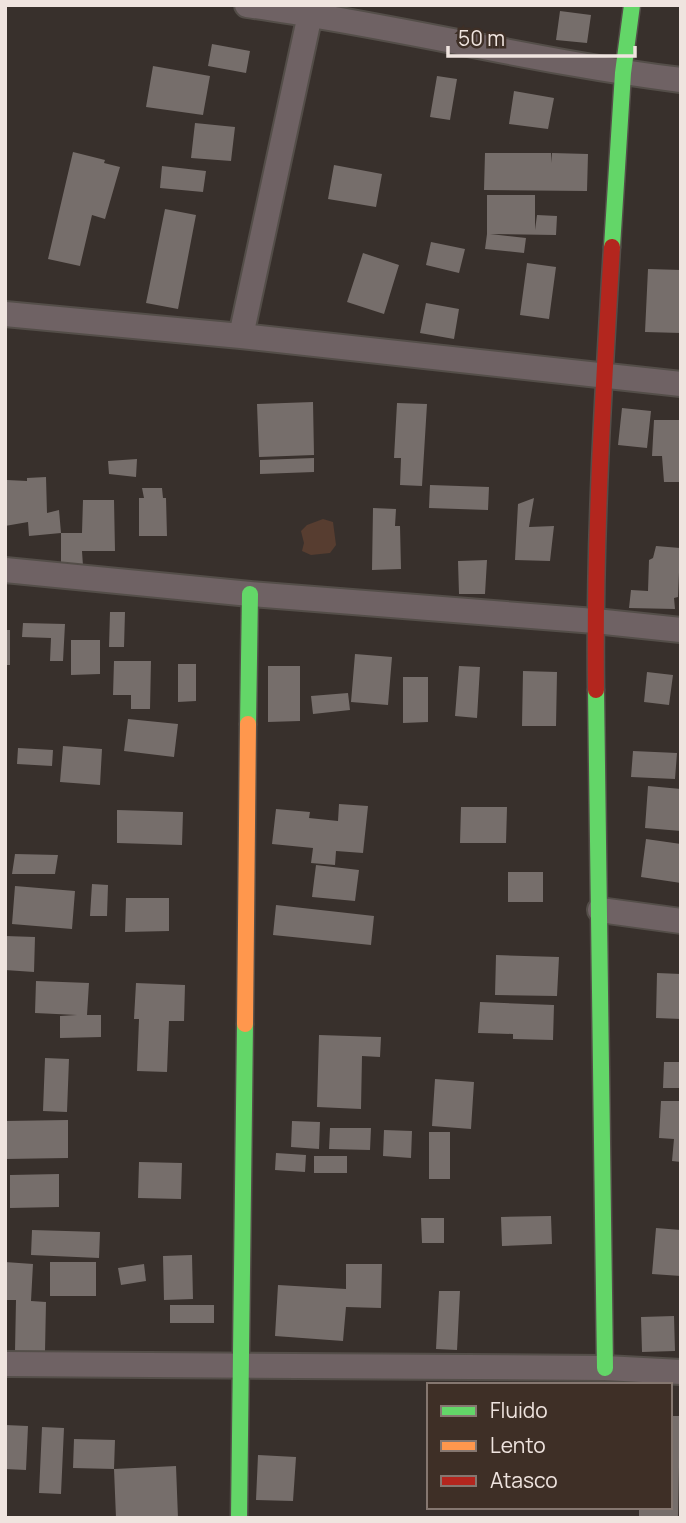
<svg xmlns="http://www.w3.org/2000/svg" width="686" height="1523" viewBox="0 0 686 1523" font-family="Manrope,sans-serif">
<style>
.green{fill:#573d30}
.building{fill:#766e6b}
.lines{fill:none;stroke-linecap:round;stroke-linejoin:round}
.street-casing{stroke:#544e49;stroke-width:28}
.fast-casing{stroke:#544e49;stroke-width:19}
.slow-casing{stroke:#544e49;stroke-width:19}
.jam-casing{stroke:#544e49;stroke-width:19}
.street{stroke:#6f6264;stroke-width:24}
.fast{stroke:#63d668;stroke-width:16}
.slow{stroke:#ff974d;stroke-width:16}
.jam{stroke:#b3261e;stroke-width:16}
</style>
<rect width="100%" height="100%" fill="#38302c"/>
<path class="green" d="M323,519L333,522L336,545L330,553L311,555L302,551L304,543L301,531L307,525Z"/>
<path class="building" d="M560,11L591,15L587,43L556,40Z
M212,44L250,51L246,73L208,66Z
M153,66L210,76L203,115L146,107Z
M437,76L457,79L450,120L430,117Z
M514,91L554,98L548,129L509,124Z
M195,123L235,127L231,161L191,158Z
M73,152L105,160L104,163L120,167L105,219L92,215L80,266L48,259Z
M485,153H551L552,163V153L588,154L587,191L484,190Z
M334,165L382,174L376,207L328,199Z
M162,166L206,171L203,192L160,188Z
M487,195H535V230L537,215L557,216L556,235L490,234L526,238L524,253L485,249L487,234Z
M165,209L196,215L178,309L146,303Z
M431,242L465,249L459,273L426,265Z
M363,253L399,265L384,314L347,302Z
M527,263L556,267L549,319L520,315Z
M648,269L681,270V333L645,332Z
M426,303L459,309L454,339L420,333Z
M313,402L314,455L259,457L257,404Z
M397,403L427,404L422,486L400,485L401,458H394Z
M622,408L651,411L647,448L618,445Z
M654,420H681V482H664L662,456H652Z
M314,458V472L260,474V460Z
M137,459L136,477L109,474L108,461Z
M46,477L47,513L59,510L61,533L29,536L28,522L5,526L7,480L27,481V478Z
M430,485L489,487L488,510L429,508Z
M142,488H162L163,498H166L167,536H139V498H144Z
M534,498L529,527L554,526L550,561L515,560L518,504Z
M83,500H114L115,551H82L83,566H61V533H82Z
M373,508L396,509L395,526H400L401,569L372,570Z
M656,546L680,548L678,597L674,598L675,609L629,608L631,590L648,591L649,560L653,558Z
M487,560L485,594H459L458,561Z
M110,612H125L124,647H109Z
M23,623L65,624L63,661H50L51,638L22,637Z
M5,630H10V665H5Z
M71,640H100V674L71,675Z
M355,654L392,657L388,705L351,702Z
M114,661H151L150,709H131V695H113Z
M178,664H196V701L178,702Z
M268,666H300V721L268,722Z
M459,666L480,667L477,718L455,716Z
M523,671L557,672L556,726H522Z
M647,672L673,675L669,705L644,702Z
M403,677H428V722L403,723Z
M348,693L350,710L313,714L311,696Z
M128,719L178,724L174,757L124,751Z
M63,746L102,749L100,785L60,782Z
M18,748L53,750L52,766L17,764Z
M633,751L677,753L675,779L631,777Z
M648,786L681,789V831L645,828Z
M339,804L368,806L363,853L336,851L335,865L311,863L313,848L272,844L276,809L310,812L309,818L338,821Z
M461,807H507L506,843H460Z
M117,810L183,812L182,845L117,843Z
M646,839L681,844V883L641,877Z
M15,854L58,855L55,874H12Z
M316,865L359,870L355,901L312,897Z
M508,872H543V902H508Z
M92,884L108,885L107,916H90Z
M15,886L75,891L72,929L12,924Z
M126,898H169V931L125,932Z
M276,905L374,916L371,945L273,935Z
M5,936L35,937L34,972L5,970Z
M496,955L559,957L557,996L495,995Z
M657,973L681,974V1019L656,1018Z
M36,981L89,983L87,1015H101V1037L60,1038V1016L77,1015L35,1013Z
M136,983L185,985L184,1021H169L167,1072L137,1071L139,1019H134Z
M480,1002L554,1005L553,1040L513,1039V1034L478,1033Z
M319,1035L381,1037L380,1057L362,1056L361,1109L317,1107Z
M45,1058L69,1059L67,1112L43,1111Z
M664,1062H681V1088H663Z
M435,1079L474,1082L471,1129L432,1126Z
M661,1101H681V1162L672,1161L674,1139L659,1138Z
M68,1120V1158L5,1159V1121Z
M292,1121L320,1122L319,1149L291,1147Z
M330,1128H371L370,1150L329,1149Z
M384,1130L412,1131L411,1158L383,1156Z
M429,1132H450V1179H429Z
M276,1153L306,1155L305,1172L275,1170Z
M314,1156H347V1173H314Z
M139,1162L182,1163L181,1199L138,1198Z
M59,1174V1207L10,1208V1175Z
M551,1216L552,1244L502,1246L501,1217Z
M421,1218H444V1243H422Z
M656,1228L681,1230V1276L652,1274Z
M32,1230L100,1232L99,1258L31,1255Z
M192,1255L193,1299L164,1300L163,1256Z
M5,1262L33,1264L31,1301L46,1302L45,1352L15,1351L16,1300H5Z
M50,1262H96V1296H50Z
M144,1264L146,1281L121,1285L118,1268Z
M346,1264H382L381,1308L346,1307L343,1341L275,1336L278,1285L346,1289Z
M439,1291H460L457,1350L436,1349Z
M170,1305H214V1323H170Z
M674,1316L675,1351L642,1352L641,1317Z
M670,1416H680L678,1518H639V1507H670Z
M5,1425L28,1426L26,1470L5,1469Z
M42,1427L64,1428L61,1494L39,1493Z
M74,1439L115,1440L114,1469L73,1468Z
M258,1455L296,1457L293,1501L256,1500Z
M176,1466L178,1518H116L114,1469Z"/>
<g class="lines">
<g class="street-casing">
<path id="street" d="M247,5C393,25 535,62 681,80
M5,314L241,336L681,384
M241,336L312,5
M5,570L250,594L595,621L681,630
M600,910L681,921
M5,1364L605,1368L681,1372"/>
</g>
<g class="fast-casing">
<path id="fast" d="M612,247L623,73L632,5
M596,690L605,1368
M248,724L250,594
M239,1518L245,1024"/>
</g>
<g class="slow-casing">
<path id="slow" d="M245,1024L248,724"/>
</g>
<g class="jam-casing">
<path id="jam" d="M596,690C594,542 603,394 612,247"/>
</g>
<use href="#street" class="street"/>
<use href="#fast" class="fast"/>
<use href="#slow" class="slow"/>
<use href="#jam" class="jam"/>
</g>
<rect width="686" height="1523" fill="none" stroke="#efe4df" stroke-width="14"/>
<rect x="427" y="1383" width="245" height="126" fill="#3e2f26" stroke="#857770" stroke-width="2"/>
<rect x="441" y="1406" width="35" height="10" fill="#63d668" stroke="#857770" stroke-width="2"/>
<text x="490" y="1418" font-size="21" fill="#efe4df">Fluido</text>
<rect x="441" y="1441" width="35" height="10" fill="#ff974d" stroke="#857770" stroke-width="2"/>
<text x="490" y="1453" font-size="21" fill="#efe4df">Lento</text>
<rect x="441" y="1476" width="35" height="10" fill="#b3261e" stroke="#857770" stroke-width="2"/>
<text x="490" y="1488" font-size="21" fill="#efe4df">Atasco</text>
<path d="M448 46v10h187v-10" fill="none" stroke="#efe4df" stroke-width="3.5"/>
<text x="458" y="46" font-size="21" fill="#efe4df" stroke="#3e2f26" stroke-width="5" paint-order="stroke">50 m</text>
</svg>
